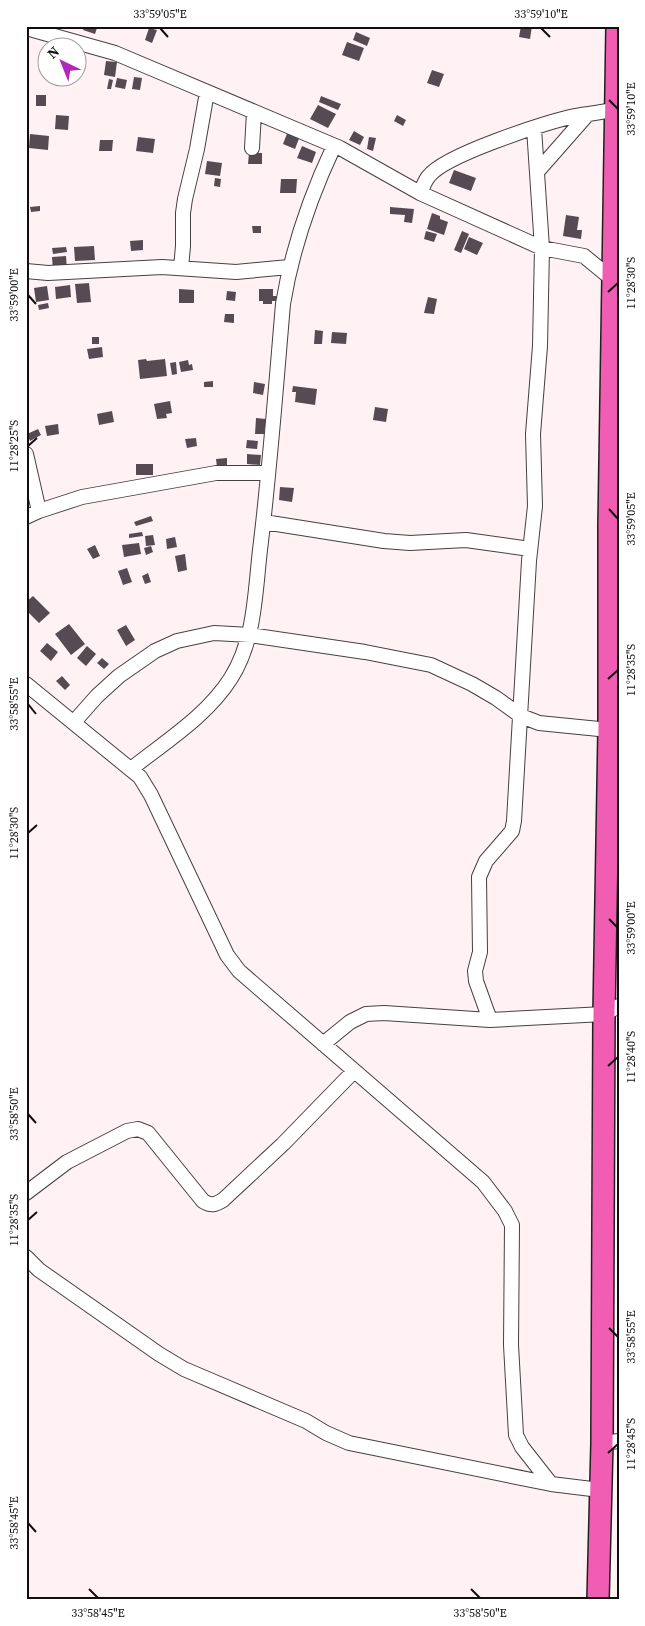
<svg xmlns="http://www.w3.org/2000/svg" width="645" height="1626" viewBox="0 0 645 1626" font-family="'Source Serif 4',serif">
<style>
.building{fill:#574b53}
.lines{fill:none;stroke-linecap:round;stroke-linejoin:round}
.minor-casing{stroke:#424242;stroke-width:16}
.highway-casing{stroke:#202020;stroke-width:24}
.minor{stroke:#fff;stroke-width:14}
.highway{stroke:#f15db3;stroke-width:21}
.ticks{fill:none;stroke:#0f0f0f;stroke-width:2}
.neatline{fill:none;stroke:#0f0f0f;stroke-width:2}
.ticks-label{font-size:12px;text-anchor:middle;fill:#0f0f0f}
</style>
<rect width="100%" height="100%" fill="#fff1f4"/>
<path class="building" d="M85,26L97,28L95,34L83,30Z
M521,26H532L530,39L519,37Z
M149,28L157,30L152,43L145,40Z
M356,32L370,38L367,46L353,40Z
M347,42L364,48L359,61L342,55Z
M106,61L117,62L115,77L104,75Z
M432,70L444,74L439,87L427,83Z
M134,77L142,78L140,90L132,89Z
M117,78L127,80L125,89L115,87Z
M109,79L113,80L111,89H107Z
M36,95H46V106H36Z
M321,96L341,104L338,110L319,102Z
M318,105L336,114L328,128L310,119Z
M56,115L69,116L68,130L55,129Z
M397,115L406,120L403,126L394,121Z
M288,131L300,136L295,149L283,144Z
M354,131L364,137L360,145L349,140Z
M30,134L49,136L48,150L29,148Z
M138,137L155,139L153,153L136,151Z
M369,137L376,138L373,151L367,149Z
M100,140H113L112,151H99Z
M302,146L316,152L312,163L297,158Z
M249,153H262V164H248Z
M207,161L222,163L220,176L205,174Z
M454,170L476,178L471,191L449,183Z
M215,178L221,179L220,187L214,186Z
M281,179H297L296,193H280Z
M40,206V211L31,212L30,207Z
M390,207L414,209L412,223L404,222L405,215L390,214Z
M432,213L440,216V219L448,222L444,235L427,229Z
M566,215L579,217L577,230H582L581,239L563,236Z
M252,226H261V233H253Z
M426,231L437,234L434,242L424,239Z
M462,231L469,234L461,253L454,250Z
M469,237L483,243L477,255L464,249Z
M143,240V250L131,251L130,241Z
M94,246L95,260L75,261L74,247Z
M66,247L67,252L53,254L52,248Z
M66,256L67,270L53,271L52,257Z
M89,283L91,302L77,303L75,284Z
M70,285L71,297L56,299L55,287Z
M47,286L49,300L36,302L34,288Z
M179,289L194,290V303H179Z
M259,289H273V296H277V301H272V304H263V301H259Z
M227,291L236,292L235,301L226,300Z
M428,297L437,299L434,314L424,313Z
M48,303L49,308L39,310L38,305Z
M225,314H234V323L224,322Z
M315,330L323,331L322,344H314Z
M332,332L347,333L346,344L331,343Z
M92,337H99V344H92Z
M102,347L103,357L89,359L87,349Z
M146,359L147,361L165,359L167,376L140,379L138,360Z
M188,360L189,365L192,364L193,370L181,372L179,362Z
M176,362L177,374L172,375L170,363Z
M213,381V387H204V382Z
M254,382L265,384L263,395L253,393Z
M293,386L317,389L315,405L295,402L296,392H292Z
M170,401L172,413L166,414L167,418L157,419L154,404Z
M375,407L388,409L386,422L373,420Z
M112,411L114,422L99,425L97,414Z
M256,418L266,419L264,434H255Z
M58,424L59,434L47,436L45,426Z
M38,429L41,435L30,441L27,434Z
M196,438L197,446L187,448L185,439Z
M247,440L258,441L257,449L246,448Z
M247,454L261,455L260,465L247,464Z
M227,458V466L217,467L216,459Z
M136,464H153V475H136Z
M280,487L294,488L292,502L279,500Z
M151,516L153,521L136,526L134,522Z
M142,532L143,536L129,538V534Z
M153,535L155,545L146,546L145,536Z
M175,537L177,547L167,549L166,539Z
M139,543L141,554L124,557L122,545Z
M95,545L100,556L93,559L87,549Z
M151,546L153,552L146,555L144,548Z
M185,554L187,570L178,572L175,556Z
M127,568L132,582L123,585L118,571Z
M148,573L151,582L145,584L142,576Z
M33,596L50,613L39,623L26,610V602Z
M69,624L85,644L71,655L55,634Z
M126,625L135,640L126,646L117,630Z
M47,643L58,652L51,661L40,651Z
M87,646L96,654L86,666L77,658Z
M102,658L109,664L104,669L97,663Z
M62,676L70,685L65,690L56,681Z"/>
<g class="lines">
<g class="minor-casing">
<path id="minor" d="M26,28L115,53L340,148L420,193L542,248L584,256L617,283
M252,148L254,112
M537,172L588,114
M420,193C423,187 425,180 429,176C445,155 542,124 570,117C585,114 601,113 616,109
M181,268L183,246V213L185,199L197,149L207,92
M26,271L48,273L162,267L236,272L289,267
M26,454L39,511
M26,517L39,511L82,497L216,473H268
M264,522L384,541L410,543L466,540L530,549
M26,684L140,777L151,795L227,955L239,971L483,1182L505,1211L512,1225L511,1345L516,1435L522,1447L551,1484
M74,722L97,696L119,676L155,651L177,641L214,633L250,635L365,652L431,665L472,684L496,698L521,716L539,723L609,730
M131,769C166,741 207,716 231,678C255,640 255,593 260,550C270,468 276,386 283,304C292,249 310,197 334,146
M490,1020L476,981L475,971L480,952L479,877L486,861L512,831L514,821L529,561L535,506L533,434L540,346L542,248L534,128
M323,1044L350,1022L366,1014L384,1013L490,1020L604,1014L619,1006
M26,1193L67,1162L127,1131L138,1129L148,1133L203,1201C211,1206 215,1205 223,1200L283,1144L354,1071
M26,1257L39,1270L159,1354L184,1369L306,1421L326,1433L349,1443L551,1484L600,1490
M602,1443L619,1441"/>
</g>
<g class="highway-casing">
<path id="highway" d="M598,1600L602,1443L604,1014L609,730V526L617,26"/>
</g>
<use href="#minor" class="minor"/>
<use href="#highway" class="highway"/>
</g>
<path class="ticks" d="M160,28L168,37M541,28L550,37M609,100L618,109M608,292L618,283M28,295L36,304M28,446L37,438M609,509L618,519M608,679L618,670M28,704L36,714M28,833L37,825M609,919L618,928M608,1066L618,1057M28,1114L36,1123M28,1220L37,1212M609,1328L618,1337M608,1453L618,1444M28,1523L36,1532M89,1589L98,1598M471,1589L480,1598"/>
<rect width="645" height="1626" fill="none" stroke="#ffffff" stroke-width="55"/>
<g transform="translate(62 62) rotate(317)"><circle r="24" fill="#ffffff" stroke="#9f9f9f"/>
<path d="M0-4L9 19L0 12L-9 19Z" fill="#b029bc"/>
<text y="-8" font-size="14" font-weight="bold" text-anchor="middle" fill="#0f0f0f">N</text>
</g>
<rect x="28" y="28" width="590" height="1570" class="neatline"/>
<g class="ticks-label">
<text x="160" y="18">33°59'05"E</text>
<text x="541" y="18">33°59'10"E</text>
<text transform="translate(631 109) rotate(-90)" y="4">33°59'10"E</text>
<text transform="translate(631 283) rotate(-90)" y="4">11°28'30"S</text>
<text transform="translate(14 295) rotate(-90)" y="4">33°59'00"E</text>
<text transform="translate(14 446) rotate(-90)" y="4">11°28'25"S</text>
<text transform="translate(631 519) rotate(-90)" y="4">33°59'05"E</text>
<text transform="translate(631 670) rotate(-90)" y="4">11°28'35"S</text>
<text transform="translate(14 704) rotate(-90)" y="4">33°58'55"E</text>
<text transform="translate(14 833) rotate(-90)" y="4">11°28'30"S</text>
<text transform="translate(631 928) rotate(-90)" y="4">33°59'00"E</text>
<text transform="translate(631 1057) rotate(-90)" y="4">11°28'40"S</text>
<text transform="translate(14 1114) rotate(-90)" y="4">33°58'50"E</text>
<text transform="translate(14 1220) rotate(-90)" y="4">11°28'35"S</text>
<text transform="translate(631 1337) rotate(-90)" y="4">33°58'55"E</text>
<text transform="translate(631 1444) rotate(-90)" y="4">11°28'45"S</text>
<text transform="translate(14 1523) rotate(-90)" y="4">33°58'45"E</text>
<text x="98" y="1617">33°58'45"E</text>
<text x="480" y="1617">33°58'50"E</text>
</g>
</svg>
